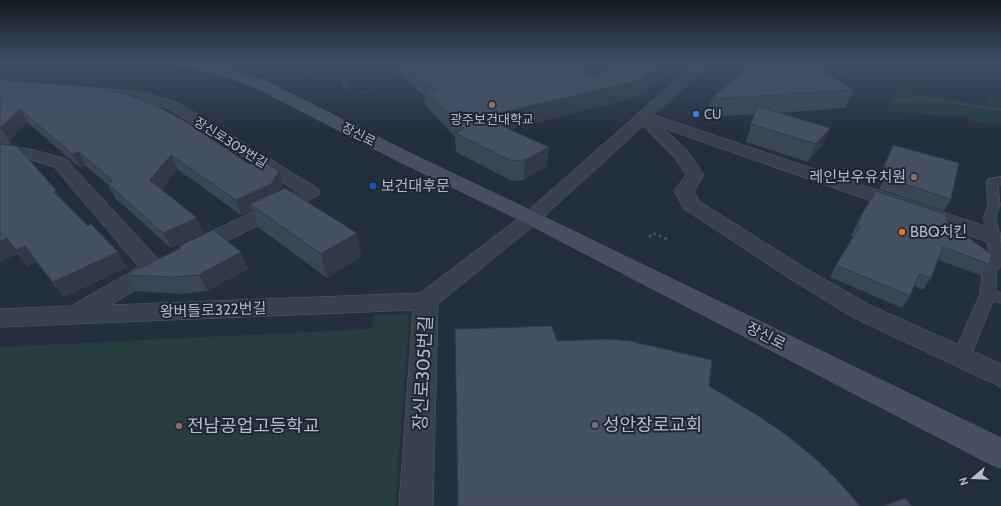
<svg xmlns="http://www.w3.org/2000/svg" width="1001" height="506" viewBox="0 0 1001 506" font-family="Cabin,'Noto Sans KR',sans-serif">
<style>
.green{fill:#263c3f}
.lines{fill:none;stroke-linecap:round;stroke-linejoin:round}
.lane-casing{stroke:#565f6c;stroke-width:1}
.street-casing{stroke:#565f6c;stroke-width:1}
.secondary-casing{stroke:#565f6c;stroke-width:1}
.path-far1{stroke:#44595c;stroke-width:1.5;stroke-dasharray:2 2;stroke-linecap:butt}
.path{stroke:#44595c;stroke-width:2.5;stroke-dasharray:3 3;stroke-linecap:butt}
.lane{fill:#38414e;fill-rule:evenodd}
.street{fill:#38414e;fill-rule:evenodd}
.secondary{fill:#465061;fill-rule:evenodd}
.wall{fill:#3b4654}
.shaded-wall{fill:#303945}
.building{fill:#455162;stroke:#303945}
.education-dot{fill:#8d6e63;stroke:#1d2633;stroke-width:1.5}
.shop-dot{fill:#3f7fe0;stroke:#1d2633;stroke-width:1.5}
.transit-dot{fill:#1a4fb4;stroke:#1d2633;stroke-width:1.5}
.food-dot{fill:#e8710a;stroke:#1d2633;stroke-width:1.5}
.worship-dot{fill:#6b7280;stroke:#1d2633;stroke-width:1.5}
.labels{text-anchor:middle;stroke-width:4;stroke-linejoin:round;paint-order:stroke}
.far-poi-label{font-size:13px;fill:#b4bcc9;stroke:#1d2633;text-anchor:start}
.far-street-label{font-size:13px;fill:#b4bcc9;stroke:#1d2633}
.poi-label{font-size:15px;fill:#b4bcc9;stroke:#1d2633;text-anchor:start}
.street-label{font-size:15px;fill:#b4bcc9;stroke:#1d2633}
.near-street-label{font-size:18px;fill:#b4bcc9;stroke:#1d2633}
.near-poi-label{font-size:18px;fill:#b4bcc9;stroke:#1d2633;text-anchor:start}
</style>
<rect width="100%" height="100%" fill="#242f3e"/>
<path class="green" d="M899,89L987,105V95L1001,99V124L973,122L966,117L885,111Z
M410,314L395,506H0V347L371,329L374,315Z"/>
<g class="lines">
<g class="lane-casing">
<path id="lane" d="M1001,177V185H998L1000,206L996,217L1001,244V265L996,273V291L1001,293V303L993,301L970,358L967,363L961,365L955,363L952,358L980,294L982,273L991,258L985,236L984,217L988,206L986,182L988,179Z"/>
</g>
<g class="street-casing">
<path id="street" d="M697,62H711L654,115L999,231L1001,234L999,241L992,243L985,241L663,128L688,151L704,175L694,191L699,201L805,268L870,305L1001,364V387L852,317L789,278L684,209L674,191L686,175L675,158L643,126L538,222L438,304L433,506H399L413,310L0,327V309L71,306L139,267L54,167L32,160L0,155V145L34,150L66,159L159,260L164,262L167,267L164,272L111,305L420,293L524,214Z
M99,88L146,93L179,103L317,188L320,192L317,196L201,254L193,256L185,254L182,249L185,244L296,191L169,109L144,101L94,95L92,92L94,89Z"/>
</g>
<g class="secondary-casing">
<path id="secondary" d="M176,62H202L220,66L265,81L412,154L538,214L1001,438V468L990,464L524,222L400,162L255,87L216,73L177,65Z"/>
</g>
<path class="path-far1" d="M305,62L309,66L311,77L337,79L347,82L342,84L349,88L344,90
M994,79L1000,62
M835,80L840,72
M355,96L375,88
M893,99L905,101L917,97L985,108L1001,109"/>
<path class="path" d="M649,237L653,233L667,239"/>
<use href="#lane" class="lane"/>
<use href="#street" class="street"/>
<use href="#secondary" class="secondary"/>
</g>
<path class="wall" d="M388,62H569L595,78L619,62H682L637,97L509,129L549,147L547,166L524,180L512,181L456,152L455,137L425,105L424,96Z
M0,80L249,164L283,185L280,190L362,256L327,278L258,227L252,210L241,215L177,169L162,189L204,233L171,248L115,198L108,185L86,166L80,168L27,122L9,141L11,145L5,144L63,201L127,267L64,297L36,262L27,266L18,254L0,261Z
M853,90L845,108L778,113L830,128L823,145L808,162L746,142L754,114L706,117L711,99Z
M893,145L951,199L944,211L879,189L884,180L878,178Z
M860,217L946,221L989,264L980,275L938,260L931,278L923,290L914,286L910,296L902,308L830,277L836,265L853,237L851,236Z
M179,246L248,269L207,291L181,294L136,291L126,275L180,248Z"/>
<path class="shaded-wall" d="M664,62H682L637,97L483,136L482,117Z
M20,109L27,122L9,141L3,131L0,129V128Z
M830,128L823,145L808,162L816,144Z
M549,147L547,166L524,180L525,160Z
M79,152L86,166L80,168L72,154Z
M171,155L177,169L157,195L150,180Z
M279,171L283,185L275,199L250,204L252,210L241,215L236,200Z
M57,191L66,205L54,192Z
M197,218L204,233L171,248L163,233Z
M357,233L362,256L327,278L321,254Z
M7,238L18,254L0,261V241Z
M25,246L36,262L27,266L16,250Z
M118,252L127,267L64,297L53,282Z
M241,252L248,269L207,291L199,275Z"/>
<path class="building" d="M404,62H569L595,78L619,62H664L640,80L482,117L549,147L525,160L512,161L455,133L464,128L423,88L438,92Z
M753,62H765L788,68L808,67L812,63L853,90L711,99Z
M0,80L95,87L123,93L161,108L186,122L249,164L260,159L279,171L271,184L236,200L171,155L150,180L197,218L163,233L107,183L113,181L79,152L72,154L20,109L0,128Z
M757,106L830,128L816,144L751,124Z
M0,144L17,146L57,191L54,192L88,226L91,224L118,252L53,282L25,246L16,250L7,238L0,241Z
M893,145L959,163L951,199L885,178L890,169L884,167Z
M285,188L357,233L321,254L250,204Z
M876,191L947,215L946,221L992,255L989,264L943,247L931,278L919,274L910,296L836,265L860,226L857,225L861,217H860Z
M213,230L241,252L199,275L172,277L126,275L181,248L179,246Z
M552,326L557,341L608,339L630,341L712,360L709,386L757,415L785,434L817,460L840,483L860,506H458L455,329Z
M905,498L912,506H884Z"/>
<linearGradient id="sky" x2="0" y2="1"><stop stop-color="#141a22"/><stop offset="0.47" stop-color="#3f4d63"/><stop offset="1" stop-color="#3f4d63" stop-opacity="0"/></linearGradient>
<rect width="1001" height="133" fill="url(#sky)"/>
<g class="education-dot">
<circle cx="492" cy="105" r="4"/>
<circle cx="914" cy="177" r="4"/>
<circle cx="179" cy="426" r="4"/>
</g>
<circle class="shop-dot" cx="696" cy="114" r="4"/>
<rect class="transit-dot" x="369" y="182" width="8" height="8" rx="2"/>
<circle class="food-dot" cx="902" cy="232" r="4"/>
<circle class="worship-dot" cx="595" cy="425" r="4"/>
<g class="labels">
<g class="far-poi-label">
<text x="704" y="119">CU</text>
<text x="492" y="124" text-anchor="middle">광주보건대학교</text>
</g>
<g class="far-street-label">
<text transform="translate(359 134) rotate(27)" y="5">장신로</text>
<text transform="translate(231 142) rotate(32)" y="5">장신로309번길</text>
</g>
<g class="poi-label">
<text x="906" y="182" text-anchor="end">레인보우유치원</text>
<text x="381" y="191">보건대후문</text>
<text x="910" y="237">BBQ치킨</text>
</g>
<g class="street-label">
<text transform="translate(213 310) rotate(-2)" y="5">왕버들로322번길</text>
<text transform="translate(766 336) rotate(27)" y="5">장신로</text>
</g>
<g class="near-street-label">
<text transform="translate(423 373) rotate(-87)" y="6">장신로305번길</text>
</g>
<g class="near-poi-label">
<text x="603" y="431">성안장로교회</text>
<text x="187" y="432">전남공업고등학교</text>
</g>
</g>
<g transform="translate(973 478) rotate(251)" stroke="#1d2633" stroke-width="3" paint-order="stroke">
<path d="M0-3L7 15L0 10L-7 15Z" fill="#b4bcc9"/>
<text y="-6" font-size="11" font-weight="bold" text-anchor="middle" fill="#b4bcc9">N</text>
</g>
</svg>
